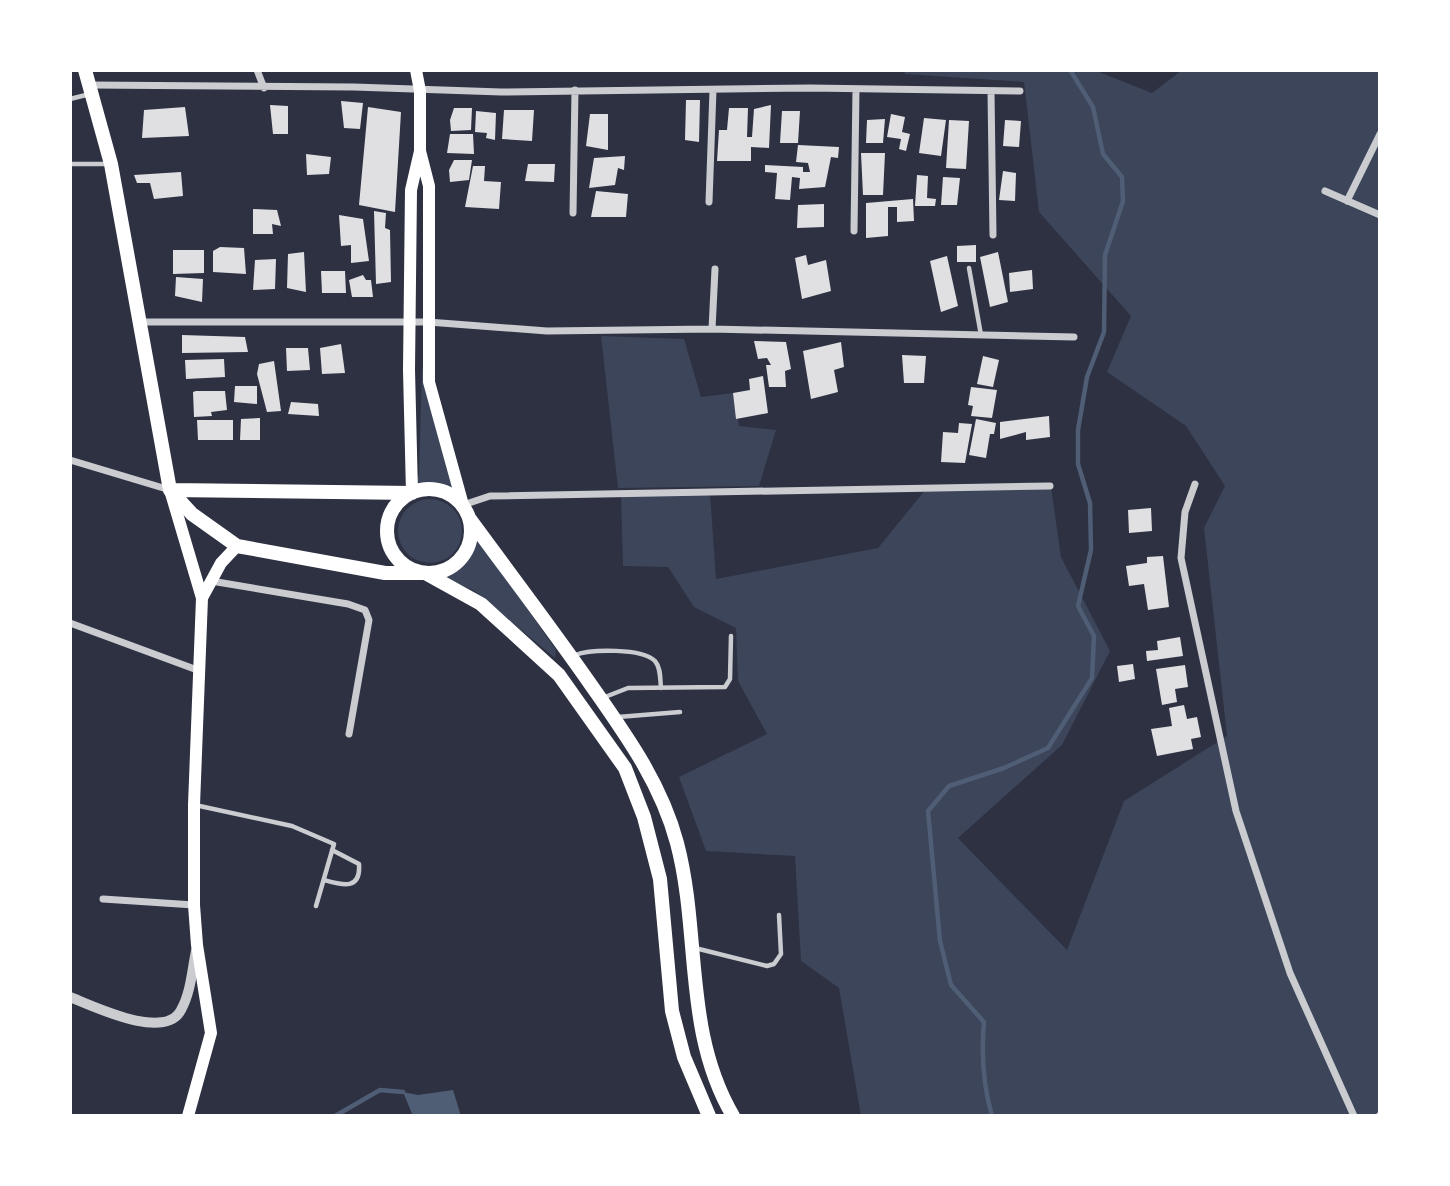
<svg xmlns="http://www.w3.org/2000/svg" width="1450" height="1186" viewBox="0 0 1450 1186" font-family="'Varela Round',sans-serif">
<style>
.green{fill:#3c4559}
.water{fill:#4f5d75}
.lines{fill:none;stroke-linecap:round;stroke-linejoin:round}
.stream{stroke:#4f5d75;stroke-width:4.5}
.building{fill:#e0e0e3}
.service{stroke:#caccd0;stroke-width:4.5}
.minor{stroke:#caccd0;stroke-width:7}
.tertiary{stroke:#caccd0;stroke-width:10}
.secondary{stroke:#fff;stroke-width:12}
.primary{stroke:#fff;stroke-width:14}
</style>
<rect width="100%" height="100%" fill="#2d3142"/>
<path class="green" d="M904,70H1094L1152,93L1182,70H1380V1116H861L839,988L801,961L795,856L706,851L679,777L767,734L738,681L736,628L694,607L668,567L623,566L621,495L710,493L716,579L878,548L926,489L1051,487L1061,557L1110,651L1062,745L958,838L1067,950L1124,801L1227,736L1204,528L1225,486L1186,426L1107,372L1131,316L1039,212L1024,82L905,74Z
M601,336L684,339L701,397L733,393L739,426L776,430L759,486L618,488Z
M422,366L453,486L450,489L414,484L419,474Z
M398 531a32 32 0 1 1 64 0a32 32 0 1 1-64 0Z
M477,536L556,650L555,658L473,590L440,577L462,568Z"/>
<path class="water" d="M453,1090L461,1116H413L403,1092L418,1095Z"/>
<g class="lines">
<path class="stream" d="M335,1116L380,1090L403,1092
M992,1116C983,1085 981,1055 984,1022L951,985L940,941L928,811L949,786L1004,768L1048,748L1092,678L1094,636L1078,606L1091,550L1090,503L1078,464V430L1087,377L1104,332L1105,255L1123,201L1122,177L1103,154L1093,107L1070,70"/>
</g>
<path class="building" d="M686,100H700L699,142L685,140Z
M341,101L363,103L360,129L344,128Z
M270,105L288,106V134H273Z
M771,105L769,148L751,147V161H717L719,130H727L729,108H748L747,137H752L754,109Z
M185,107L189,136L142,138L144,110Z
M368,107L401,112L395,212L359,205Z
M454,108H472L471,130L451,131L450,120Z
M504,110H534L532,141L502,139Z
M476,111L496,113L495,140L486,138L487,133L475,132Z
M782,111H800L798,143H780Z
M590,114H608V150L586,146Z
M891,114L905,117L902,132L910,134L906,151L899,149L901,139L887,137Z
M924,118L946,120L941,156L919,153Z
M885,119L883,143H866L867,120Z
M949,120L969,121L966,169L946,168Z
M1005,120L1021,121L1019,147L1003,146Z
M450,134H473L474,154L447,153Z
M798,145L839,147L838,158L831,157L825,187L799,189L800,178L792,177L790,200L775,199L777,173L765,172V165L803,167V172H810L808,163L796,162Z
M861,153H885L883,195H863Z
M306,154L331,157L329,174L307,175Z
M625,156L624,170L618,168L615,185L589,188L594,158Z
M454,160H472L469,180L450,182L449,170Z
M528,164H555L554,182L525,181Z
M473,166H485L484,181L501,182L499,209L465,207Z
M1003,171L1016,173L1015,201L999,200Z
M181,172L183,196L154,199L150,183H137L134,175Z
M917,175L928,176L927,198L936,199L935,206H915Z
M943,177L960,178L957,205H941Z
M596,191L628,194L626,217H591Z
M913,199L914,221L897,222V207H888V236L866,238V203Z
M824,204V227L797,228L798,205Z
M253,209L277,210L281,226L272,224L273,234H253Z
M374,211L386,213L385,228L390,230L391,282L376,284Z
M339,215L363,219L369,261L351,263V245L341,246Z
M976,245V262H957V246Z
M220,247L244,248L246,274L213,272V251Z
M173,250H204V273L173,274Z
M304,252L306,292L287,288L288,254Z
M998,252L1008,302L990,307L980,257Z
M806,255L808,265L826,260L831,291L802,299L795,258Z
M947,256L958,306L941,312L930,261Z
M276,259L275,289L253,290L255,260Z
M1032,270L1033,289L1010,292L1009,273Z
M321,271H345L346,293H322Z
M363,275L366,280H371L373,297H352L349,280Z
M176,277L203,279L202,302L175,296Z
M182,335L245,337L248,352L182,353Z
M754,341L786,342L791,369L785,371L786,387H769L766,365H771L767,358L758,359Z
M841,342L844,367L834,370L838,392L811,399L803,351Z
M341,344L345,373L322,374L320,348Z
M286,348H308L310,370L287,371Z
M902,355L926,356L924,383H904Z
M983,356L999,360L993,387L977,384Z
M224,359L225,377L186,379L185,360Z
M274,361L281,411L267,412L257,374L259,364Z
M763,376L768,413L736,419L733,393L750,390L749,379Z
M235,386H257V404L234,402Z
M971,387L997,390L992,418L971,416L973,406L968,405Z
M196,391H225L227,410L211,412L212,416L194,417L193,392Z
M291,402L318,404L319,416L288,414Z
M1049,416L1050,437L1026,440V432L1000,439V422Z
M260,418V440H240L241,419Z
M976,419L996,423L994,434H990L986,458L969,455Z
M197,420H233V440H198Z
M959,423L972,424L965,463L941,462L943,432L958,433Z
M1151,508L1152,531L1129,533L1128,510Z
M1163,556L1169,607L1148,610L1144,584L1129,586L1126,566L1147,563V557Z
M1180,637L1183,656L1147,661L1146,651L1158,650L1157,641Z
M1133,664L1135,679L1119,682L1117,666Z
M1185,665L1188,687L1175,689L1177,702L1162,705L1156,669Z
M1184,705L1187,719L1197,717L1201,737L1191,739L1193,749L1157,756L1151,729L1172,726L1169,708Z"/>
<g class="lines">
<path class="service" d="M70,99L90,94
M70,164H106
M969,268L981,335
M575,655C591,649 642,648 655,661C661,668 660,679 661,688
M605,697L628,688L725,687L730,679L731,636
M618,717L680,712
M195,805L292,826L334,844L316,906
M324,880C342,885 361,891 359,864L332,850
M695,948L767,966L774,964L781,954L779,915"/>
<path class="minor" d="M257,70L264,88
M91,85L354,87L501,92L810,88L1020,91
M991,92L993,235
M1325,191L1380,215
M1347,201L1380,134
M709,202L713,90
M573,213L575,90
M854,231L856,89
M141,322H428L547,331L712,329L1074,337
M712,329L715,269
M70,460L170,490
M1195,484L1185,512L1181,558L1236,811L1290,973L1354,1116
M463,505L490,496L1050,486
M211,581L348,604L365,610L369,620L349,734
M70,623L200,671
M103,899L194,905
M1379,1116L1380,1115"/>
<path class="tertiary" d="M70,997C95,1007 165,1041 181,1010C191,992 192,970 196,951"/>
<path class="secondary" d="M416,70L420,91V151L429,186V382L463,505
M170,490L202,598L194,805V905L197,945L211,1033L188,1116
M412,493L409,370L411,190L420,151
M202,598L221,563L237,546"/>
<path class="primary" d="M85,70L111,164L170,490L192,514L237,546L385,573H425L481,604L559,675L625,768L644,817L660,879L672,1011L684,1057L709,1116
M387 531a42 42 0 1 1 84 0a42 42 0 1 1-84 0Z
M170,490L412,493
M469,518C510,574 552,629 591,685C626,735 661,783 677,843C701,934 683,1031 733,1116"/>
</g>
<rect width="1450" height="1186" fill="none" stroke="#ffffff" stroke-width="144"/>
</svg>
